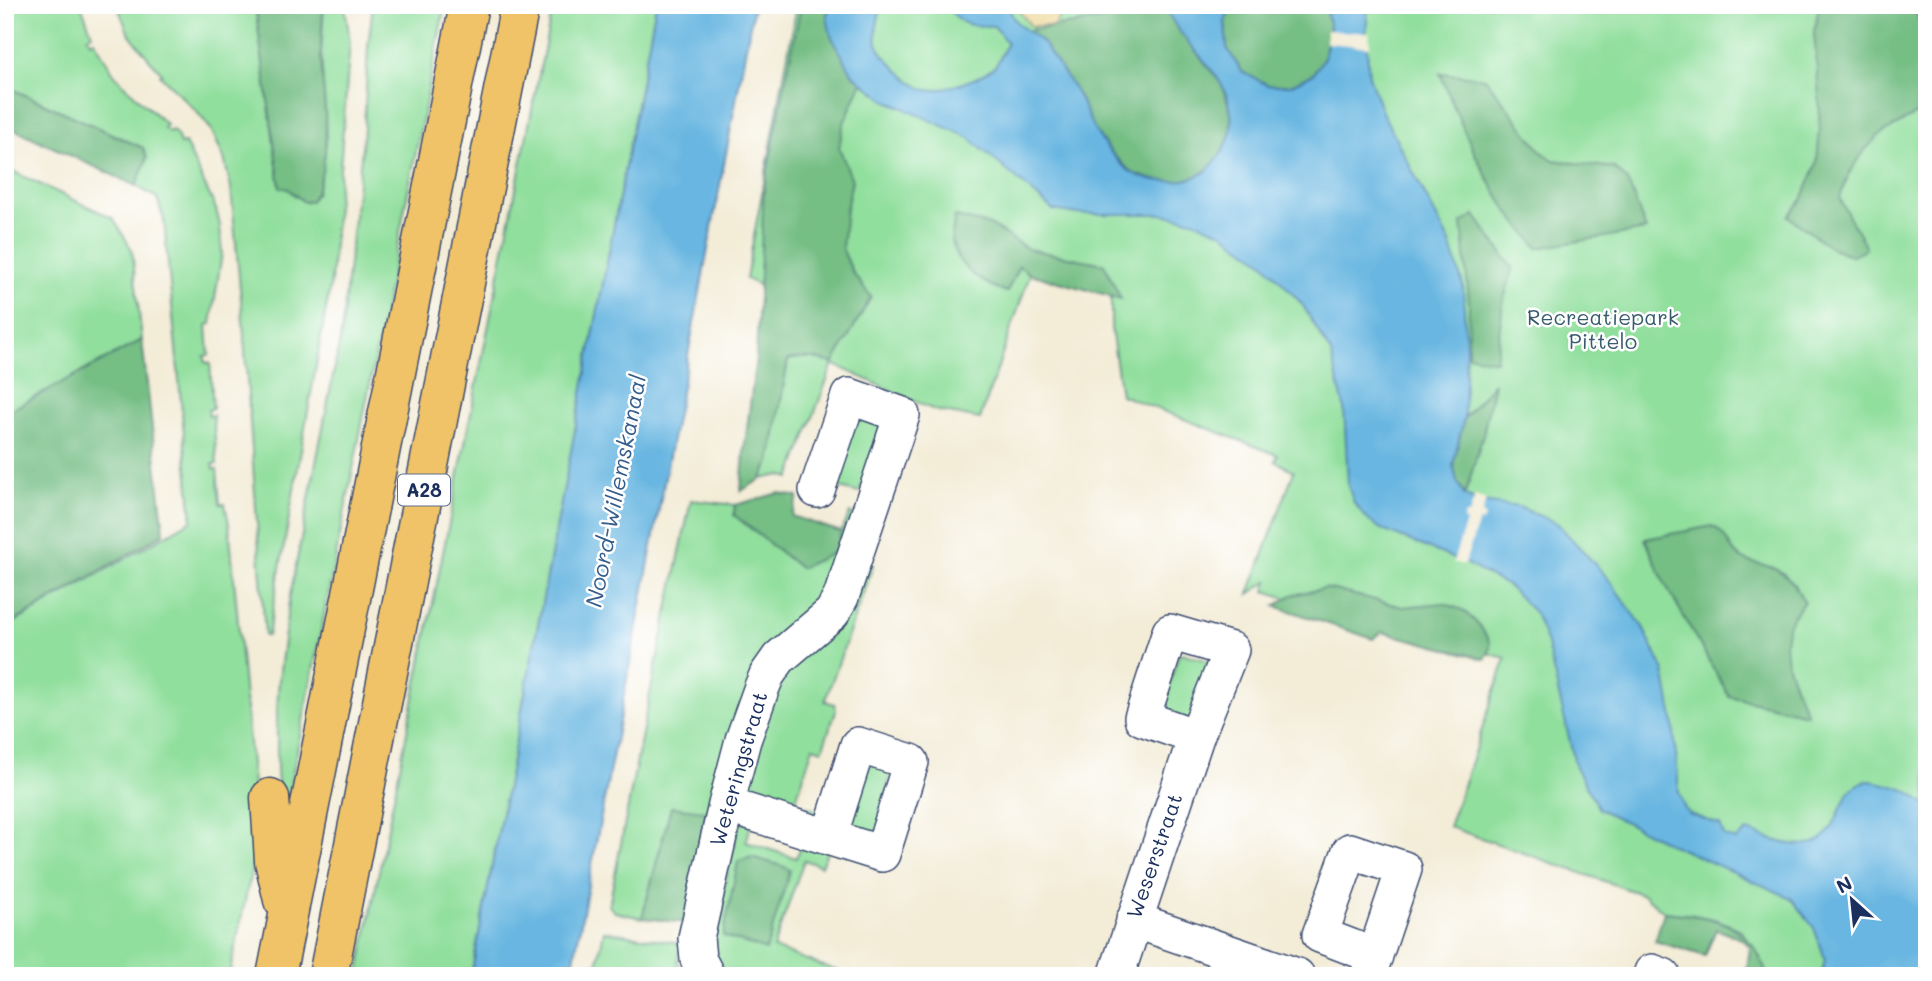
<svg xmlns="http://www.w3.org/2000/svg" width="1932" height="981" viewBox="0 0 1932 981" font-family="Mali,sans-serif">
<style>
.green{fill:#91df9d;stroke:#56877e;stroke-width:2}
.forest{fill:#74be84;stroke:#487671;stroke-width:2}
.sand{fill:#eeda9e;stroke:#84847e;stroke-width:2}
.water{fill:#67b6e1;stroke:#4172a0;stroke-width:2}
.pier{fill:#f3ecd7}
.lines{fill:none;stroke-linecap:round;stroke-linejoin:round}
.minor-casing{stroke:#3b4b70;stroke-width:38}
.highway-casing{stroke:#3b4b70;stroke-width:41}
.minor{stroke:#fff;stroke-width:35}
.highway{stroke:#f0c369;stroke-width:38}
.labels{text-anchor:middle;stroke-width:5;stroke-linejoin:round;paint-order:stroke}
.shield{fill:#fff;stroke:#5f6d8e;stroke-width:2}
.shield-label{font-size:19px;font-weight:bold;fill:#1b2f5e}
.park-label{font-size:21px;fill:#385b6e;stroke:#fff}
.street-label{font-size:21px;fill:#1b2f5e;stroke:#fff}
.water-label{font-size:23px;font-style:italic;fill:#365e8c;stroke:#fff}
</style>
<rect width="100%" height="100%" fill="#fff"/>
<filter id="ink" filterUnits="userSpaceOnUse"><feTurbulence type="fractalNoise" baseFrequency=".0143" numOctaves="2"/><feDisplacementMap in="SourceGraphic" scale="14" xChannelSelector="R" yChannelSelector="G"/><feConvolveMatrix kernelMatrix="1 2 1 2 8 2 1 2 1" color-interpolation-filters="sRGB"/></filter>
<filter id="wash" filterUnits="userSpaceOnUse"><feTurbulence type="fractalNoise" baseFrequency=".00686" numOctaves="4" result="noise"/><feDisplacementMap in="SourceGraphic" scale="28" xChannelSelector="R" yChannelSelector="G"/><feGaussianBlur stdDeviation="1.57" result="paint"/><feColorMatrix in="noise" values="0 0 0 0 0 0 0 0 0 0 0 0 0 0 0 0 0 1.4 0 .05"/><feComposite in="paint" operator="in"/></filter>
<g filter="url(#wash)">
<rect width="100%" height="100%" fill="#f3ecd7"/>
<path class="green" d="M11,5H81L92,34L87,37L90,42L94,40L114,74L128,89L167,125L164,128L169,132L172,130L177,135L180,144L185,143L216,209L220,226L222,253L211,324L207,325L209,355L204,356L206,363H210L213,408L208,410L209,416L213,415L217,464H213L214,469H217L220,504H225L229,524L258,840L229,976H5V628L192,520L164,220L157,198L136,186L147,158L143,148L5,86V16Z
M117,5H255L280,186L288,188L296,197L316,194L323,163L326,140L321,53L324,5H345L350,43L331,281L268,636H265L243,322L231,188L224,158L211,129L197,112L160,75L162,73L150,60L128,32Z
M373,5H445L284,817L280,816L277,770V710L279,679L289,601L341,335L364,129L368,47Z
M553,5H656L471,976H358Z
M797,5H1926L1927,976H1767L1764,965L1741,930L1718,920L1695,915L1664,912L1644,895L1449,827L1506,658L1352,619L1265,591L1268,581L1249,594L1294,471L1275,461L1278,455L1121,395L1111,328V292L1022,268L1030,274L980,419L934,410L833,364L790,478L780,475L761,479L770,462L788,360C805,356 816,357 833,363L852,329L746,279Z
M5,168L113,218L132,250L142,340L5,413Z
M856,417L884,419L859,493L840,488L835,482Z
M691,500L735,505L734,515L836,552L841,532L850,513L854,516L834,587L767,659L687,923L706,812L671,807L642,918L615,912L609,906L646,713Z
M865,562L873,565L825,701L835,704L836,711L822,750L813,747L795,803L827,813L824,819L748,794L745,785L776,682Z
M1182,653L1210,662L1190,721L1162,710L1178,656Z
M869,764L892,767L878,835L848,831Z
M752,821L746,842L796,858L803,841L828,850L821,866L804,860L773,948L851,976H724L710,950L739,824Z
M604,931L680,943L678,963L688,976H636L625,965L622,976H595Z"/>
<path class="forest" d="M255,5H324C322,21 321,38 321,55C323,99 335,161 311,201L304,202L288,189L280,187Z
M801,5H829L827,17L853,75L862,82L844,123L839,147L852,180L846,210L842,248L853,273L871,297L833,364C816,357 805,356 788,360L770,462L761,479L741,491L744,452L756,358L764,188Z
M1117,5H1165L1175,25L1221,83L1231,112V133L1222,155L1202,175L1180,181H1157L1132,173L1111,152L1095,131L1078,95L1024,31L1100,20L1116,9Z
M1232,5H1325L1330,28L1324,58L1312,75L1291,85H1268L1242,72L1227,48L1225,21Z
M1819,5H1911L1927,32V108L1878,136L1865,150L1849,174L1840,197C1847,216 1858,230 1866,248L1852,256L1830,247L1788,216L1802,200L1817,163L1820,127L1819,97L1814,32Z
M1440,73L1485,78L1541,151L1553,160L1614,168L1627,180L1646,230L1538,248C1528,235 1516,223 1507,210C1478,167 1459,120 1440,73Z
M5,86L143,148L147,158L136,186L5,125Z
M1475,215L1513,269L1503,302L1496,361L1468,355L1469,302L1462,223Z
M955,217L990,225L1028,249L1104,264L1121,299L1030,274L1019,266L1007,292C983,284 955,268 952,240C951,233 954,224 955,217Z
M142,340L164,533L5,627V413Z
M1494,383L1483,435L1465,495L1457,481L1453,465L1464,418Z
M779,493L798,497L792,516L841,532L836,552L800,568L734,515L735,505Z
M1712,526C1727,533 1726,544 1737,555C1748,564 1761,563 1774,568C1788,574 1796,587 1804,601C1800,609 1792,616 1789,624C1777,655 1796,686 1807,714L1729,696L1664,582L1645,539Z
M1326,588L1403,607L1443,603L1463,610L1479,625L1490,642V650L1485,659L1382,632L1373,639L1275,606L1292,595Z
M671,807L706,811L687,923L642,918Z
M752,857L782,866L790,870L766,950L723,936L738,861Z
M1664,912C1713,917 1752,921 1767,976H1744L1747,968L1750,948L1744,940L1716,929L1705,956L1655,941Z"/>
<path class="sand" d="M1019,5H1066L1054,26H1031L1020,12Z"/>
<path class="water" d="M656,5H754L571,976H471Z
M829,5H883C878,15 875,32 877,43C880,55 915,89 928,90C944,91 983,78 994,67C1000,62 1003,50 1007,43L994,26C968,26 962,27 946,5H1008C1016,33 1033,28 1046,47C1056,63 1069,79 1078,96C1084,106 1088,118 1094,129C1102,142 1120,166 1133,173C1143,179 1157,181 1169,181C1182,181 1198,179 1208,169C1224,153 1234,137 1231,113C1226,69 1179,45 1165,5H1232L1225,21L1227,48L1242,72L1268,85H1291L1312,75L1324,58L1330,28L1325,5H1368L1366,34L1369,76L1382,112L1450,243L1463,285L1466,348L1464,418L1453,465L1457,481L1464,495L1472,499L1482,502L1519,507L1557,523L1606,576L1643,627L1664,671L1673,719L1679,792L1685,809L1690,814L1720,825L1724,836L1736,840L1748,831C1767,838 1800,852 1820,840C1841,828 1841,781 1869,781C1874,781 1880,783 1885,784C1902,787 1915,793 1927,806V976H1821L1825,959L1814,928L1791,898L1672,845L1599,809L1576,768L1547,644L1535,613L1508,586L1467,564L1383,530L1369,521L1354,503L1348,485L1344,407L1331,353L1302,304L1264,263L1223,233L1193,220L1162,214H1078L1053,210L968,137L885,100L853,75L831,36L827,17Z"/>
<path class="pier" d="M1327,30L1369,33L1370,47L1326,43Z
M1475,496L1486,500L1482,514L1485,516L1483,522L1479,521L1464,565L1453,562L1466,522L1463,521L1465,514L1469,515Z"/>
</g>
<g filter="url(#ink)">
<g class="lines">
<g class="minor-casing">
<path id="minor" d="M726,805L882,854L911,762L858,745L829,837
M1134,920L1297,976
M707,976L698,959L696,938L726,805L743,740L762,687L767,675L779,658L832,613L841,597L902,415L849,396L817,490
M1116,976L1196,737L1231,650L1170,632L1142,718L1196,737
M1368,976L1404,869L1350,851L1320,935L1375,956
M1651,976L1652,972L1663,976"/>
</g>
<g class="highway-casing">
<path id="highway" d="M270,798L274,861L283,900
M276,976L469,5
M328,976L520,5"/>
</g>
<use href="#minor" class="minor"/>
<use href="#highway" class="highway"/>
</g>
</g>
<g class="labels">
<rect class="shield" x="398" y="474.5" width="52" height="31" rx="5"/>
<g class="shield-label">
<text x="424" y="497">A28</text>
</g>
<g class="park-label">
<text x="1603" y="325">Recreatiepark<tspan x="1603" dy="24">Pittelo</tspan></text>
</g>
<g class="street-label">
<text transform="translate(739 769) rotate(-74)" y="7">Weteringstraat</text>
<text transform="translate(1155 856) rotate(-71)" y="7">Weserstraat</text>
</g>
<g class="water-label">
<text transform="translate(616 491) rotate(-79)" y="8">Noord-Willemskanaal</text>
</g>
</g>
<rect width="1932" height="981" fill="none" stroke="#fff" stroke-width="28"/>
<g transform="translate(1852 900) rotate(333)" stroke="#ffffff" stroke-width="5" paint-order="stroke">
<path d="M0-5L12 26L0 18L-12 26Z" fill="#1b2f5e"/>
<text y="-10" font-size="19" font-weight="bold" text-anchor="middle" fill="#1b2f5e">N</text>
</g>
</svg>
